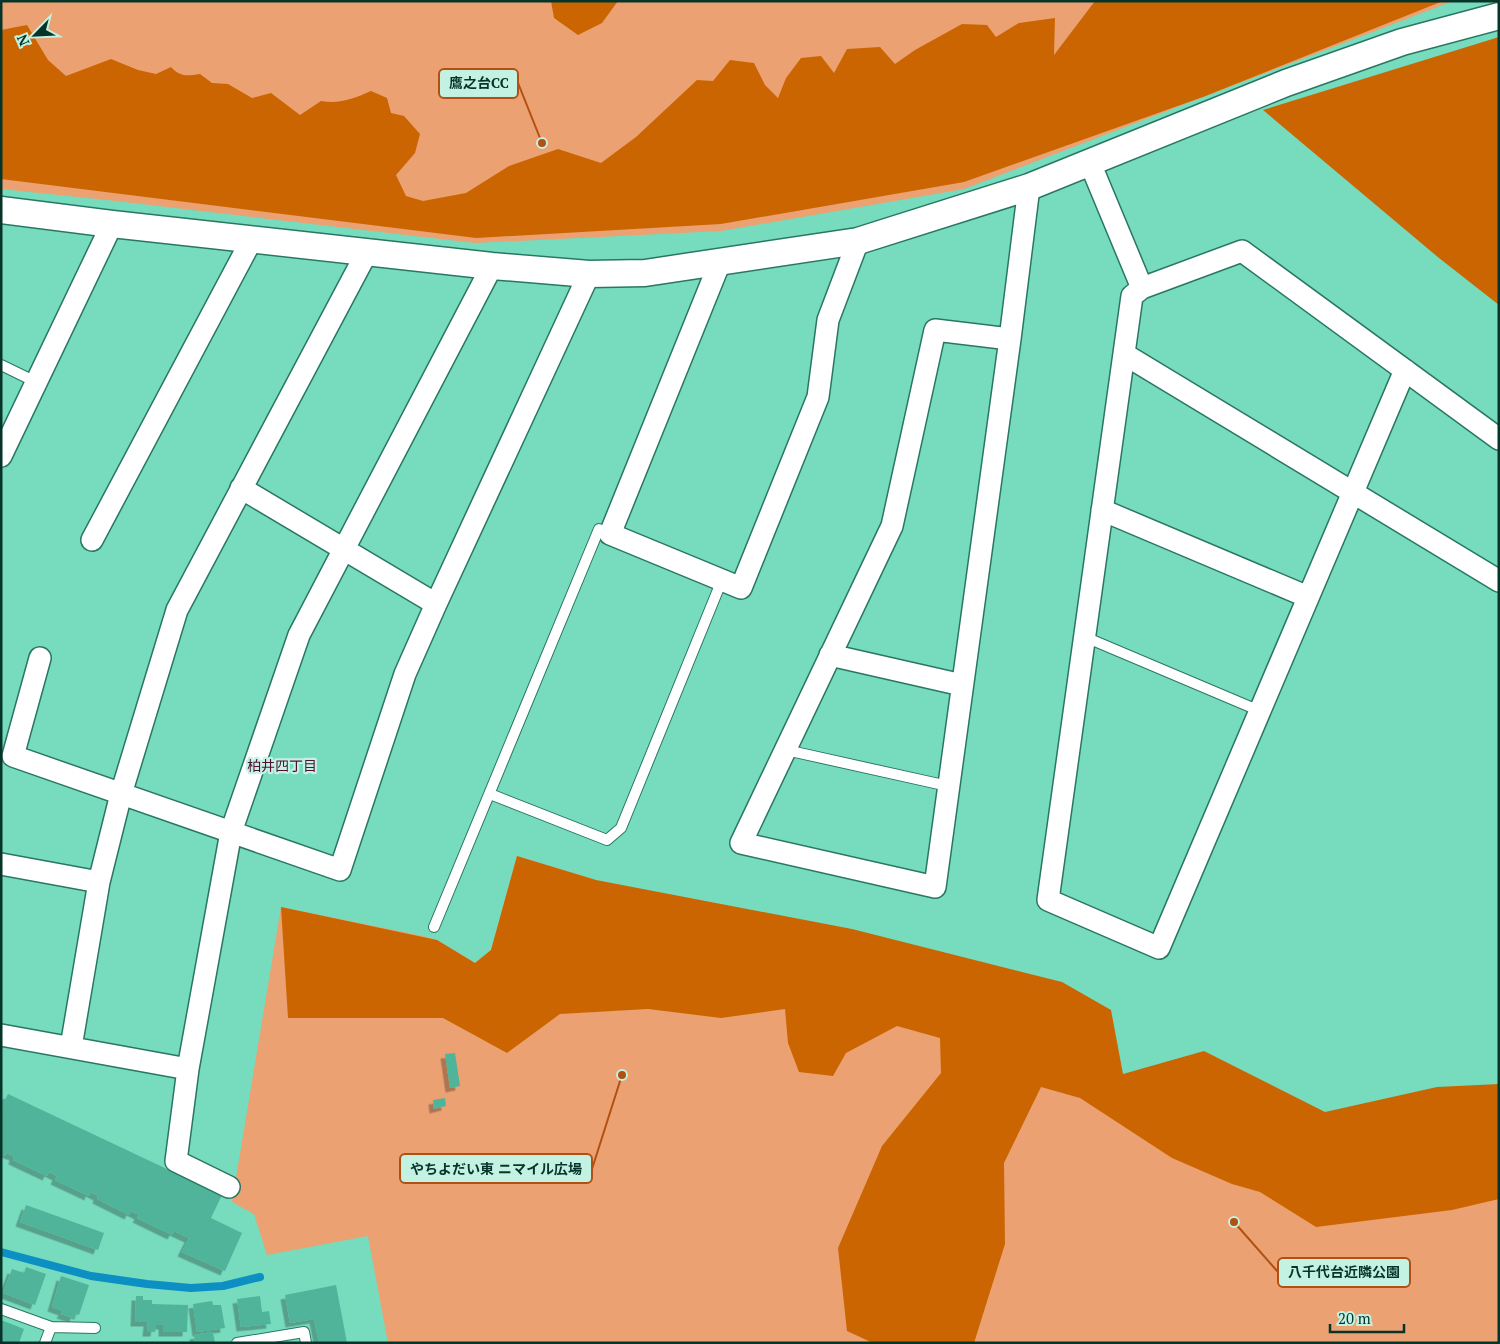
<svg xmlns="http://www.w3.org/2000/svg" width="1500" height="1344" viewBox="0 0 1500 1344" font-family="'PT Serif','Noto Sans JP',serif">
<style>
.green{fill:#eba171}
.forest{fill:#cb6502}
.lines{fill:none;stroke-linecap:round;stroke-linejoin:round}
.stream{stroke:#0c8fc2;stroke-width:8}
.building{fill:#50b49a;filter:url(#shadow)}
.service-casing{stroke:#297763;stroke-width:12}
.minor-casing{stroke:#297763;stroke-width:24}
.tertiary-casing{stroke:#297763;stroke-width:29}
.service{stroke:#fff;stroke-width:10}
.minor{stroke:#fff;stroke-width:21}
.tertiary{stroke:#fff;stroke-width:26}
.labels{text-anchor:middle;stroke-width:4.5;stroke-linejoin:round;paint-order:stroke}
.neighbourhood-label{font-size:14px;fill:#4f0f31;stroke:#c3f1e2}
.leader{fill:none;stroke:#b05013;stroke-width:2}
.callout-dot{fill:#b05013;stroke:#c3f1e2;stroke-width:2}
.callout{fill:#c3f1e2;stroke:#b05013;stroke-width:2}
.callout-label{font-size:14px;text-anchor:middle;font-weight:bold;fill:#063429}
</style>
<defs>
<filter id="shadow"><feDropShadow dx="-4.5" dy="4.5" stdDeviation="0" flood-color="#0004"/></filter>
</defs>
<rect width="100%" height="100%" fill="#77dbbe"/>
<path class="green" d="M1,1H1453L964,189L721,231L475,243L116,201L1,189Z
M517,856L596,880L1001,1048L932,1343H388L368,1236L267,1255L254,1214L232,1202L281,907L423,936L437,940L475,963L491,950Z
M1007,1037L1248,1160L1499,1110V1343H936Z"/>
<path class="forest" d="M551,1H618L602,23L578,35L554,18Z
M1095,1H1443L1203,97L964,182L721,224L476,238L1,179V30L27,25L48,60L66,76L111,59L138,70L156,74L171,67C180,77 187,76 200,74L212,83L228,84L252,98L271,93L300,115L321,101C340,104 353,99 371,91L387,98L391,113L404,116L420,134L415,153L396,175L406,196L423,201L466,193L509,166L558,149L601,163L636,137L697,80L713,81L730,60L754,63L765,85L778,98L786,78L801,58L821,56L834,73L847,49L880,47L895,64L915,50L962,24L987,25L996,37L1019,23L1055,18L1054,55Z
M1499,37V305L1439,258L1263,110Z
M517,856L596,880L852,929L1062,982L1111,1010L1123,1074L1204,1051L1325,1112L1437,1087L1499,1084V1199L1452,1210L1316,1227L1260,1192L1232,1184L1172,1158L1080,1098L1041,1087L1004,1163L1005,1244L974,1343H873L847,1331L838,1248L882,1146L941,1073L940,1038L897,1026L846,1053L833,1076L799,1072L788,1043L785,1009L721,1018L648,1009L560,1014L507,1053L443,1018H288L281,907L437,940L475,963L491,950Z"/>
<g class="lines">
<path class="stream" d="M1,1252L91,1276L147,1284L191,1288L223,1286L260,1277"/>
</g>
<path class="building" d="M455,1053L460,1086L450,1088L445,1054Z
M8,1094L222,1195L211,1218L242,1233L225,1271L182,1252L189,1238L174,1231L172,1235L137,1218L139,1215L131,1211L129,1215L97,1199L98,1196L90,1192L89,1196L55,1180L57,1176L49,1172L47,1176L13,1160L14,1156L6,1153L5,1156L1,1155V1108Z
M445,1098L446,1106L434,1109L433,1100Z
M26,1205L104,1233L98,1250L20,1222Z
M26,1267L46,1274L35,1305L3,1293L12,1269L24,1273Z
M61,1276L89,1285L79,1315L75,1314L74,1318L61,1314L63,1311L52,1307Z
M336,1285L347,1343H319L314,1319L290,1323L285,1295Z
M136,1296H143V1300H152V1304L188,1305L187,1332H163V1325H156L155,1332H147L148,1322H135Z
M260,1296L262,1312L269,1311L271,1324L241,1327L237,1299Z
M212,1301L213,1305H221L225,1328L197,1332L193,1304Z
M1,1320L24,1329L19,1343H1Z
M213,1332L215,1343H195L194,1335Z"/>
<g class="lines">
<g class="service-casing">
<path id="service" d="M1,365L36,382
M1085,637L1260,711
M786,750L948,786
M490,794L607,840L621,828L722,580
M434,927L599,529L610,534
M1,1309L51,1327L95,1328
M45,1343L51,1327
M237,1343L304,1332L306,1343"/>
</g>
<g class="minor-casing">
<path id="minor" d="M1090,163L1142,288
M720,262L610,534L741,588L818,397L828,320L858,241
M1010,339L935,330L892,526L741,843L935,887L1010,339L1029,187
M1124,354L1499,581
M1405,370L1159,948L1048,900L1132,296L1142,288L1242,251L1499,439
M1,456L112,224
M241,488L436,604
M1102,510L1308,597
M92,540L252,239
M830,655L962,685
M40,658L13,756L340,870L405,674L436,604L589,274
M1,864L99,882
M1,1035L188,1069
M71,1047L99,882L121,794L177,610L367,252
M229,1187L176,1161L188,1069L231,832L299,635L492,266"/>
</g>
<g class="tertiary-casing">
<path id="tertiary" d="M1,210L112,224L492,266L589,274L645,273L858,241L1029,187L1286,83L1402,42L1499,16"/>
</g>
<use href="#service" class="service"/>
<use href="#minor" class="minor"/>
<use href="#tertiary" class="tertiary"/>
</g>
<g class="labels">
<g class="neighbourhood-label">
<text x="282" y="771">柏井四丁目</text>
</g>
</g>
<path class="leader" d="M542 143L518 83M622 1075L592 1169M1234 1222L1278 1272"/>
<g class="callout-dot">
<circle cx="542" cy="143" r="5"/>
<circle cx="622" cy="1075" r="5"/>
<circle cx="1234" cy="1222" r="5"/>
</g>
<g class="callout">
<rect x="439" y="69" width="79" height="29" rx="5"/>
<rect x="400" y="1154" width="192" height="29" rx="5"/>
<rect x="1278" y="1258" width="132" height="29" rx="5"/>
</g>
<g class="callout-label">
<text x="479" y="88">鷹之台CC</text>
<text x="496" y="1174">やちよだい東 ニマイル広場</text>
<text x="1344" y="1277">八千代台近隣公園</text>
</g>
<rect width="1500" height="1344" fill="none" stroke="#063429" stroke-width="5"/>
<g transform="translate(35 35) rotate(246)" stroke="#c3f1e2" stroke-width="4" paint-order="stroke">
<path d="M0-4L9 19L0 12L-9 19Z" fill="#063429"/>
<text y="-8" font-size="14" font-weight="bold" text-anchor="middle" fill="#063429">N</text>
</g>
<path d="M1330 1324v8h74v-8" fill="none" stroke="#063429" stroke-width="2.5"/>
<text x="1338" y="1324" font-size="15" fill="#063429" stroke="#c3f1e2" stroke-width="4" paint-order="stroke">20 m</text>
</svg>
